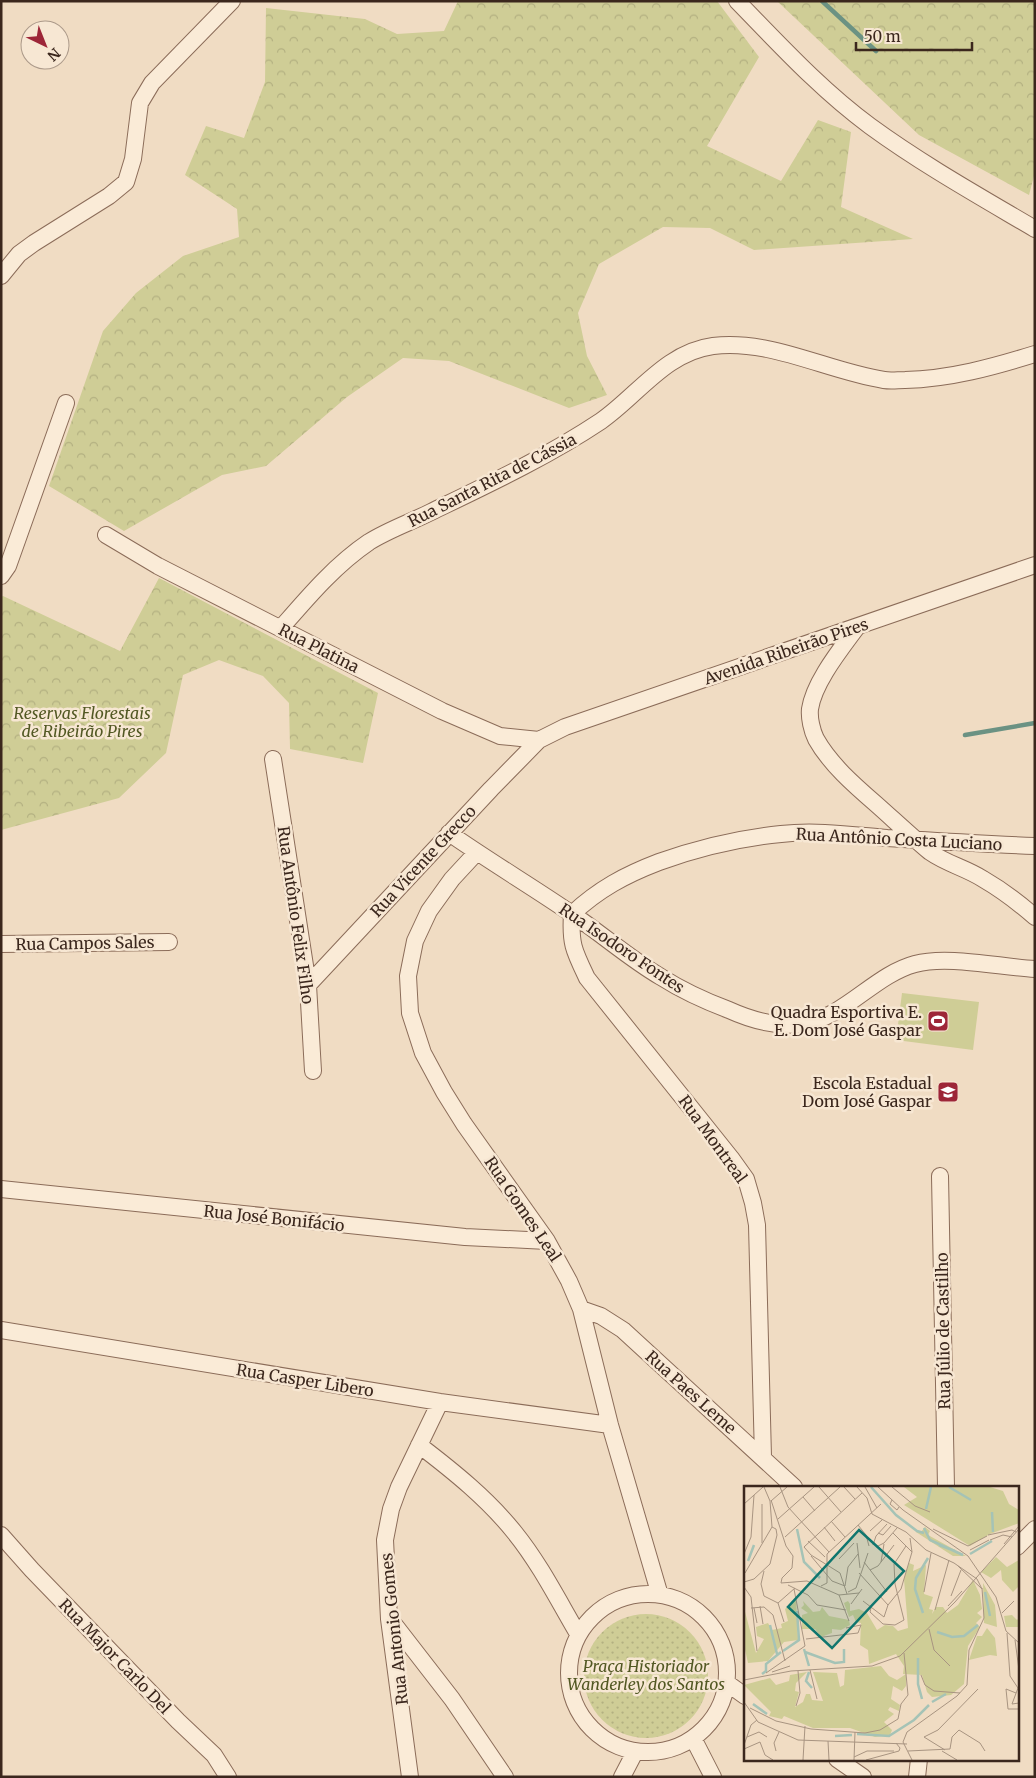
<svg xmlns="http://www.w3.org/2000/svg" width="1036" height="1778" viewBox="0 0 1036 1778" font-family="Merriweather,serif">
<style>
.grass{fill:#cfcd96}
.forest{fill:url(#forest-crowns)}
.park{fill:url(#park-dots)}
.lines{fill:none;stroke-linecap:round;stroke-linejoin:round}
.stream{stroke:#6b9283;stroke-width:4.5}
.street-casing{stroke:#8b6c59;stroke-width:18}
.street{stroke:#faebd7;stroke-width:16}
.labels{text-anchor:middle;stroke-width:5;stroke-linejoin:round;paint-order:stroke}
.street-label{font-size:16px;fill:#3b271d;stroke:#f7e7d3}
.park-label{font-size:16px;font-style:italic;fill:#525823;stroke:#f7e7d3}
.poi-label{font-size:16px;fill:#3b271d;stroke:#f7e7d3;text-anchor:end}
.inset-river{fill:none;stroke:#a5c3b6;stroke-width:2.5}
.inset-road{fill:none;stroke:#a89481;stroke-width:1}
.view{fill:#0f766e;fill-opacity:0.15;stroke:#0f766e;stroke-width:2.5}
.inset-edge{fill:none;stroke:#3b271d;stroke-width:2.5}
</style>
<defs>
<pattern id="forest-crowns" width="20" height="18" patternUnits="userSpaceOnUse" patternTransform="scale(1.25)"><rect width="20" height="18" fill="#cfcd96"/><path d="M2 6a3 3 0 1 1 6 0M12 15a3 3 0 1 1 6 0" fill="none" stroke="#b3b081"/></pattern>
<pattern id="park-dots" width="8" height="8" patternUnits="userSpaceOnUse" patternTransform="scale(1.25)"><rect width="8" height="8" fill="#cfcd96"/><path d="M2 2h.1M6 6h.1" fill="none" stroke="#b3b081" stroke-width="1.8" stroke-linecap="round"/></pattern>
</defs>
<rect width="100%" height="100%" fill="#f0dcc3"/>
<path class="grass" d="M902,993L979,1002L973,1050L896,1040Z"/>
<path class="forest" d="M458,1H717L759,57L707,146L781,181L818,120L851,132L841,207L913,239L754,250L710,228L663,227L599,264L578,313L587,356L607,395L569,408L449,361L403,358L347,397L266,466L222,475L124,531L49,486L103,331L136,293L183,256L239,237L237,209L185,175L206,126L244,138L265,82L266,8L365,19L397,34L444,31Z
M777,1H1035V172L1029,195L919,135Z
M159,578L378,693L363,763L290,749L289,703L263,676L219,660L183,675L166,753L119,798L1,830V597L3,596L120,651Z"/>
<path class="park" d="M584 1676a62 62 0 1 1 124 0a62 62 0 1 1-124 0Z"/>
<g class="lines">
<path class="stream" d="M822,1L876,51
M965,735L1035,723"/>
<g class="street-casing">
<path id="street" d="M737,1C779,44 821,90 870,126C922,164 979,196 1035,229
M1,276L19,254L34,243L109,196L126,182L133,159L140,103L152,83L232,1
M106,535L158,566L442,711L500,736L539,740
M1,576L8,566L66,403
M857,627C841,649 814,682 810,709C809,718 812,731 816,739C830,764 854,785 876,804C894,820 911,836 930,852C947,864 966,868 983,879C1002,890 1019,903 1035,917
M281,628C308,597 335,565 369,542C388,530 411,522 431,512C489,484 547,457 601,421C637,396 666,352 713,346C771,339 827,371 884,380C891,381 898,380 905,380C950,379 993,367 1035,354
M273,759L308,985L313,1071
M449,833C489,861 531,886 572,914C602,934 630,959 661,977C683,991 705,1001 729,1010C751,1020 777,1027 802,1024C844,1018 874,975 915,964C947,955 999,967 1035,969
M477,852L452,879L429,911L415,941L408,976L410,1013L423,1053L444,1092L464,1124L547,1241L569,1281L581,1309L610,1425L659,1592
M1,944L169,942
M308,985L491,789L539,740L565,727L1035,565
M940,1176L946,1487
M1,1189L465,1237L547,1241
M581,1309L601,1316L623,1330L794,1487
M1,1330L440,1402L610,1425
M419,1445C453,1471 488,1499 515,1533C540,1564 558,1600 578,1634
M763,1457L757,1225L753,1203L746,1179L731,1158L587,978C574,951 570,944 572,914C599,889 625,875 659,862C698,848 740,838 781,834C816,830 852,835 887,838C936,841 985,844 1035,846
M1,1535L32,1570L178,1721L214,1755L228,1777
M1017,1547L1035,1529
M569 1673a79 79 0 1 1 158 0a79 79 0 1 1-158 0Z
M390,1619L452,1699L505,1777
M727,1683L745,1696
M693,1738L713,1777
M837,1759L863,1777
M410,1777L389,1619L385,1540L391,1509L399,1487L440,1402
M622,1777L635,1752
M917,1777L919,1759"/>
</g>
<use href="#street" class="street"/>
</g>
<defs>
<g id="stadium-square" transform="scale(1.125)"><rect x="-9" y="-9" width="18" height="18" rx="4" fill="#9d2638" stroke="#f7e7d3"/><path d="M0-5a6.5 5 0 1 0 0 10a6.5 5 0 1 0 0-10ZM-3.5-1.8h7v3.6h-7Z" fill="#fff"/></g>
<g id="school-square" transform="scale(1.125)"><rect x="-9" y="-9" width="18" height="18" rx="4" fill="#9d2638" stroke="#f7e7d3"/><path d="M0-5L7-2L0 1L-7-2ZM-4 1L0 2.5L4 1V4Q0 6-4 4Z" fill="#fff"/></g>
</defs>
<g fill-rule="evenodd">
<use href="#stadium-square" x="938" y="1021"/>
<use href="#school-square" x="948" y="1092"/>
</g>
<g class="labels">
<g class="street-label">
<text transform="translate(492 480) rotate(-27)" y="6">Rua Santa Rita de Cássia</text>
<text transform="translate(319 648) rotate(27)" y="6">Rua Platina</text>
<text transform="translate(786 651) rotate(-19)" y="6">Avenida Ribeirão Pires</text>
<text transform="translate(899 839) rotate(3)" y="6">Rua Antônio Costa Luciano</text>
<text transform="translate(423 861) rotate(-47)" y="6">Rua Vicente Grecco</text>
<text transform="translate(296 915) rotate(82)" y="6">Rua Antônio Felix Filho</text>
<text transform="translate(85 943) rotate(-1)" y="6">Rua Campos Sales</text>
<text transform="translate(622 948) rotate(34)" y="6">Rua Isodoro Fontes</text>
<text transform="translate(713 1139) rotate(54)" y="6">Rua Montreal</text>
<text transform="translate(523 1209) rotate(56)" y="6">Rua Gomes Leal</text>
<text transform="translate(274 1218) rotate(6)" y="6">Rua José Bonifácio</text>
<text transform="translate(943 1331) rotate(-91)" y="6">Rua Júlio de Castilho</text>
<text transform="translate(305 1380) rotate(9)" y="6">Rua Casper Libero</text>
<text transform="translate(691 1392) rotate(42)" y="6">Rua Paes Leme</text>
<text transform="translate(394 1629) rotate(-96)" y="6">Rua Antonio Gomes</text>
<text transform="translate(115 1656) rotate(46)" y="6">Rua Major Carlo Del</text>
</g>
<g class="park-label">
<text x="82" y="719">Reservas Florestais<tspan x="82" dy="18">de Ribeirão Pires</tspan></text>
<text x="646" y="1672">Praça Historiador<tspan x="646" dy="18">Wanderley dos Santos</tspan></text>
</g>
<g class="poi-label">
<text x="922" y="1018">Quadra Esportiva E.<tspan x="922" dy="18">E. Dom José Gaspar</tspan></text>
<text x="932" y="1089">Escola Estadual<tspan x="932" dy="18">Dom José Gaspar</tspan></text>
</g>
</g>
<g transform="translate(744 1486)">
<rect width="275" height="275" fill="#f0dcc3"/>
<path d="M160,1H246L259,5L265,18L275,24V37L246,48L226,60L160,19L173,11ZM252,71L263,81L275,74V100L269,106L258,94L257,84L247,92L237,86ZM165,77L170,79L169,85L182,79L180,108L189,111L185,123L189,124L188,128L192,121H199L203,127L214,119L229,94L236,109L238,123L233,127L238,131L232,137L236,141L224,160L220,198L207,209L188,211L183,206L178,189L159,188L160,180L152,168L125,178L124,164L116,159L117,137L112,136L109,129L105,131L100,117L104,115L106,118V125L115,123L123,127L133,144L141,139L149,140L154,145L164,142L160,93ZM52,112L54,154L40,156L24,175L4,177L0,159V122L12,167L20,153L13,150L12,141L24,137L28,144L38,142L37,138L44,135L41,123ZM59,115L69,126L76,125L78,121L85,130L105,134L106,139L97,144L88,143V147L77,151L71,143H58V129L64,127L57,122L60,119ZM268,129L273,134L275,132V141H262L260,130ZM243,142L251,152L253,170L246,169L225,174L233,150H238ZM137,180L145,190L153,194L162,188V200L158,205L149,200L147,213L156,219L155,225L146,221L144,224L150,228L140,236L148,244L146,249L131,251L106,242H69L40,230L38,233L25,230L27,226L0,199L26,192L32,199L45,195L46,189L63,186L52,197L51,205L55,206L51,221L59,216L62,208H66L68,214L79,215L69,186L93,187L96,201L100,199L101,184Z" fill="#cfcd96"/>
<path d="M181,41L186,45L184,49L222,70H209L172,46H177ZM239,97L251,119L253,141L240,137Z" fill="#cfcd96"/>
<path class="inset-river" d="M127,1L152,29L173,45L180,47M205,1L227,14M182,23L187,1M248,26L249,46M180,42L186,54L219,69M53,43L60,76L76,92M195,59L211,65M226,68L248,55M4,75L10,59M241,106L246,130M179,127L171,103L172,92L184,72M26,139L33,168M193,146L208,151L220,150L234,139M60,163L65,180M39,165L55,154L53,125M61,166L91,177L100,176V163M174,172V198L178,213M65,186L62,195L68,202M18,188L22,185V178L37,166M188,216L202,208M9,218L23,228M113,248L145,250L170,234L185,219M91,250L108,249"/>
<path class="inset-road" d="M36,1L44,21L85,66M75,1L97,26M100,1L111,13M113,1L123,12L128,28L162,46L182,64L210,77L233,93L238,103L214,80M121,1L133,22M134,1L159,24L224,70L252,111L262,145L275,157M148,1L171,20L186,26M59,11L71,25M27,14L42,60L49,70L48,82L38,92L37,97L63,95L95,109L115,107M148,14L146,18L153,24L155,21M27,15L43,1M0,18L19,1M34,33L70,1M87,35L101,51M114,39L122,49L125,60M80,41L91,55M189,43L224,60L243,50M126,45L138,34M134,47L139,49L147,40M149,47L168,66M244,49L268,44L272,46M41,51L96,1M246,54L259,49L268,51M64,55L81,71M18,57V18M113,57L116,82M260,58L275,40M129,59L132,50L143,38M132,61L140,57L153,42M226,64L245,54M0,68L7,51L10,9M67,70L88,95L101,100L104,81L114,68M95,73L110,57M120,76L143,106M137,76L140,58M126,84L134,80L150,59M20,85L17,98L20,110L34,117L51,102M1,87L28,41L26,15L20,1M115,87L144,119M0,96L10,93L26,78L33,49L32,43L28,41M44,99L64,109L73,119L102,124M77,100L83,97V68L137,18M0,101L7,111L13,165M104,106L112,102L124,67M180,106L187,67M103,108L96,87L67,69L60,61L118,7M95,109L105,135M207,110L217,84M119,115L140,131L144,119L157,103L168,66L166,52M34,117L40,136M107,118L118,103M16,120L19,138M204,120L218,105M7,122L20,121L29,129L41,175M10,122L13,137M127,122L126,126L139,138L151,139L160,134L151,98L150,78L162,60M191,124L205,74M258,127L270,115M185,143L190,164L206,180M263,147L266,190L274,202L268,218L275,217M62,153L114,147L117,139L102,142M271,154L275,184M66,184L73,213M28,186L46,180M22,187L61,160L50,103M177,189L181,199L190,205L216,207M0,194L47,185L128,180L156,170L211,116L275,43M272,207L262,203L264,223H275M0,216L14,236L54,254L163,258M52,220L56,207L54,185M6,222L32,235L67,243L121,247L136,244L154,233L157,218L164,209L160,167M3,251L15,246L23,251M84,255L85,274M0,259L7,239L13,234M0,263L16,256L21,269L29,274M201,264L180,251L194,244L234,203M32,265L30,257L35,246M164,265L206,263L208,251L215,244L236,257L241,265M198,265L213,274M110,271L123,265H150M59,274L61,240M110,274L111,246M122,274L155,265L156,262L152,257M168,274L159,256L163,246L213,210L223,199L225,164L240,132L238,102"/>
<path class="view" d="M115,44L160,85L88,162L44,121Z"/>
<rect width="275" height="275" class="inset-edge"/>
</g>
<rect width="1036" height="1778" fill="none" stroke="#3b271d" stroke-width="5"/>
<g transform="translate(45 45) rotate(137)"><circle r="24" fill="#f7e7d3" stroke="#ac9a8a"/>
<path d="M0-4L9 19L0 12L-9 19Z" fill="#9d2638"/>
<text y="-8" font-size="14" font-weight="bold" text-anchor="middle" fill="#3b271d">N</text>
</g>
<path d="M856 42v8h116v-8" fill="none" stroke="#3b271d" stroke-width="2.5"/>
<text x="864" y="42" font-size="15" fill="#3b271d" stroke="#f7e7d3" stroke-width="4" paint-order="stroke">50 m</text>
</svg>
